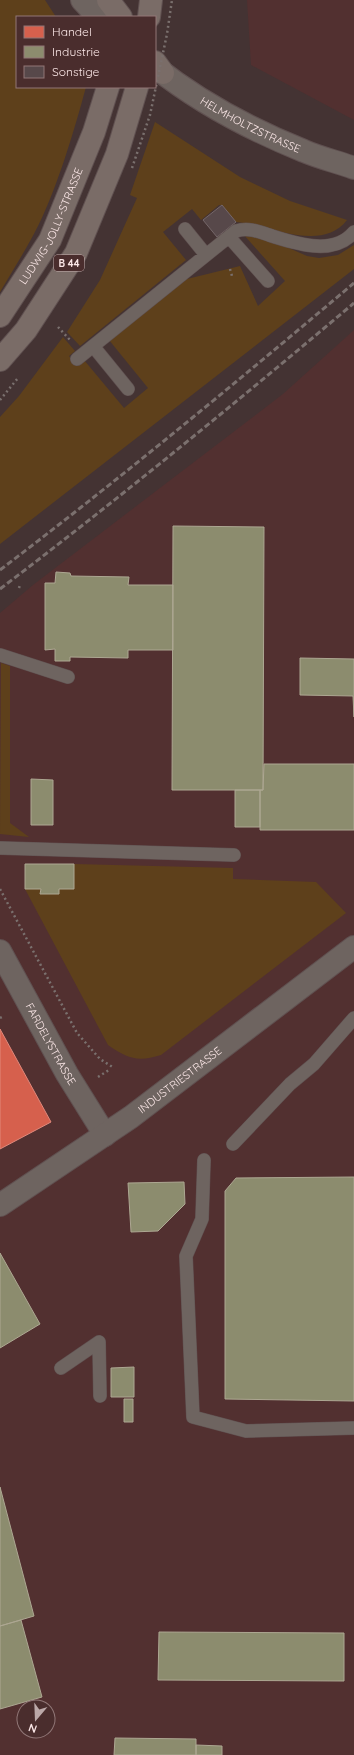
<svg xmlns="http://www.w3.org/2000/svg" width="354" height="1755" viewBox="0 0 354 1755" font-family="Quicksand,sans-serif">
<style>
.built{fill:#523030;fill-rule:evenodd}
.green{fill:#5e401b}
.shops{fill:#d6604d;stroke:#e1887b}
.industry{fill:#8c8c6e;stroke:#ada792}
.building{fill:#57484a;stroke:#756769}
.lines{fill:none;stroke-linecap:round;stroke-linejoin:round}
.service-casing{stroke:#605151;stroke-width:14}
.tertiary-casing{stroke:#605151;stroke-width:24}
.primary-casing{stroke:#605151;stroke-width:24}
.path{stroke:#7a706e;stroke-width:2.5;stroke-dasharray:2 3;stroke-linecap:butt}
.service{stroke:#6e6460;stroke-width:13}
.tertiary{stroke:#6e6460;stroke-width:22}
.primary{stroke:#7a6c67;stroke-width:22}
.rail{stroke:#7b706e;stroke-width:3;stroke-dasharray:6 3;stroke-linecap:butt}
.path-bridge{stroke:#7a706e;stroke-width:2.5;stroke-dasharray:2 3;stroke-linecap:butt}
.labels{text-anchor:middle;stroke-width:4;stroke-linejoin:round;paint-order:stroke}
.shield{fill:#4a2d2d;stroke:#c6afaf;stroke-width:1}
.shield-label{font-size:10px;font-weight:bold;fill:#fbe7e7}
.street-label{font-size:11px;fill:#fbe7e7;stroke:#4a2d2d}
</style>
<rect width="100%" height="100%" fill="#433"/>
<path class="built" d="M247,0H354V120L251,65Z
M354,330V1755H0V613L33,585L283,394ZM24,1707H48V1731H24Z"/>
<path class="green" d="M0,0H45L56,17H17V87H86C74,131 58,185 38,226C27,248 13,270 0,292Z
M155,122L240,177L290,201L347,220C322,253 269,225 236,222L222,205H219L201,220L192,209L163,232L186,260L80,346L67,332L100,280L137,198L130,195Z
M243,234L282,245L307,256L319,258L338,255L354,245V269L0,544V417L19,396L63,337L75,351L69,356L77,366L84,360L124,408L148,388L109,340L187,279L240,266L258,306L285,281Z
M1,663L10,666V823L29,837L0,834Z
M74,864L233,868V879L316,882L346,913L161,1055C138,1062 128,1059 108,1045L25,889H74Z"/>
<path class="shops" d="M0,1029L51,1122L0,1149Z"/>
<path class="industry" d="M173,526L264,527L263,790H172Z
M56,572L70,573L71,576L129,577L128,585H173V650H128V658L70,657V661H55V649L45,650V583H55Z
M300,658L354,659V717L353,696L300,695Z
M264,764H354V830H260V790H263Z
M31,779L53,780V825H31Z
M235,790H260V827H235Z
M25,864H74V889H59V894H40L41,889H25Z
M354,1177V1401L225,1399V1191L236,1178Z
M184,1182L185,1204L158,1231L131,1232L128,1183Z
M0,1253L40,1324L0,1348Z
M134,1367V1397H111V1368Z
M124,1399H133V1422H124Z
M0,1487L34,1616L0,1626Z
M21,1620L42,1697L0,1709V1626Z
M159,1632L344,1633V1681L158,1680Z
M115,1738L196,1739V1755H114Z
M196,1745L222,1746V1755H196Z"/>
<path class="building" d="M222,205L236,222L217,237L203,220Z"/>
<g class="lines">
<g class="service-casing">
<path id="service" d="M185,229L206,255
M229,237L268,281
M93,346L128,389
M77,359L236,231C249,227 260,232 272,236C298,244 334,256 354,232
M0,655L68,677
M0,848L234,855
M233,1144L290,1084L314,1064L354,1018
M204,1160L202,1219L186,1256L193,1417L246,1431L354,1428
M99,1342L100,1396
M61,1368L99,1342"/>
</g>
<g class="tertiary-casing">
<g id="tertiary">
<path d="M82,0L98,17"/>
<path id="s1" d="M155,67C199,102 252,130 304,151C320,158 338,162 354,168"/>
<path id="s2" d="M0,951L67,1074L105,1135"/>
<path id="s3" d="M0,1205L131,1117L354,947"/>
</g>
</g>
<g class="primary-casing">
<g id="primary">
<path d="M108,0L121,17"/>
<path d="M149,17L151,0"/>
<path d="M155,62L163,73"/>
<path id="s4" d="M0,316L50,240L94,132L108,87"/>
<path d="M0,360L26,330L76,253L117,154L137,87"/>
</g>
</g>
<path class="path" d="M230,269L232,276
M58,327L70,340
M0,400L18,378
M19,588L20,585
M0,889L77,1033L100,1059L114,1068
M0,1018L4,1016
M98,1077L109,1070"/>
<use href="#service" class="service"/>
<use href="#tertiary" class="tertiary"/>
<use href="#primary" class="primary"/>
<path class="rail" d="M0,570C121,478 238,381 354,283
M0,589C121,497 238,401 354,303"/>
<path class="path-bridge" d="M132,168L150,115L167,34L172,0"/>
</g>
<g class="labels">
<rect class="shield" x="54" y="255" width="30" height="16" rx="3"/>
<g class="shield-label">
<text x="69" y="267">B 44</text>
</g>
<g class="street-label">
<text dy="4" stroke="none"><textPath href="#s1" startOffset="112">HELMHOLTZSTRASSE</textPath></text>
<text dy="4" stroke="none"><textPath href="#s4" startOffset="104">LUDWIG-JOLLY-STRASSE</textPath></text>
<text dy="4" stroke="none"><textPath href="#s2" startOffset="106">FARDELYSTRASSE</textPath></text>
<text dy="4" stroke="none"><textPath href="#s3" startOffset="219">INDUSTRIESTRASSE</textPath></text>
</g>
</g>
<rect x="16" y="16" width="140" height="72" fill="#4a2d2d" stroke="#917777"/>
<rect x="24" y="26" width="20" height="12" fill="#d6604d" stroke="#917777"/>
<text x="52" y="36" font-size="12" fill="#fbe7e7">Handel</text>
<rect x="24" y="46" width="20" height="12" fill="#8c8c6e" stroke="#917777"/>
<text x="52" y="56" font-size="12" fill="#fbe7e7">Industrie</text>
<rect x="24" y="66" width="20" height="12" fill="#57484a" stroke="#917777"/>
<text x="52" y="76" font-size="12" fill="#fbe7e7">Sonstige</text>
<g transform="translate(36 1719) rotate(199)"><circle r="19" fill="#4a2d2d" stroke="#917777"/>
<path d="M0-3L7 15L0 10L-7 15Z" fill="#bba8a8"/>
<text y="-6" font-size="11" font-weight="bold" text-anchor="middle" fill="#fbe7e7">N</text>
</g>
</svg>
